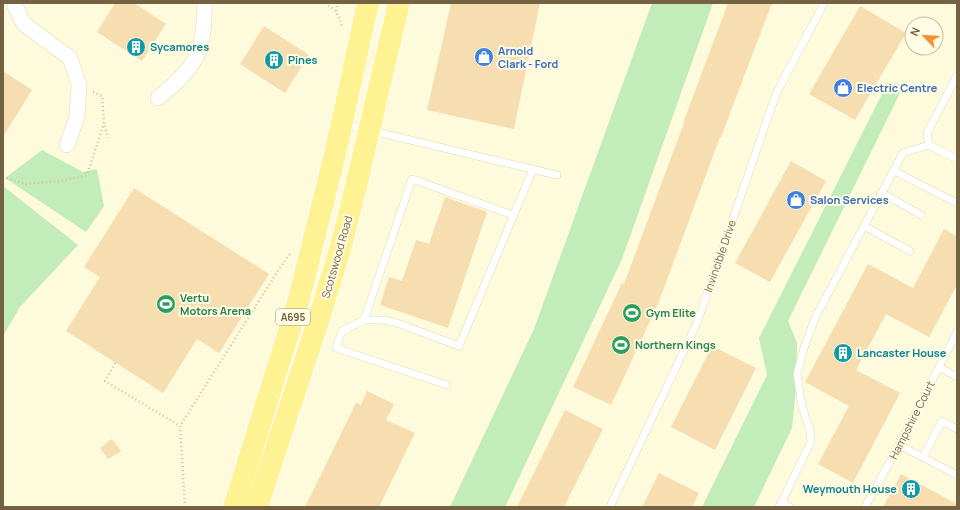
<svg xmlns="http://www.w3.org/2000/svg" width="960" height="510" viewBox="0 0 960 510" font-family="Manrope,sans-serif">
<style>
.green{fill:#c2ecba}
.building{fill:#f6deb1}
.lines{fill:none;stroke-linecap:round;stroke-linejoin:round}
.lane-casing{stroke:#e3d7b8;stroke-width:8}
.street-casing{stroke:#e3d7b8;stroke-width:16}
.primary-casing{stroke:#fff;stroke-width:24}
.path{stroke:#dac195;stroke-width:2.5;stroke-dasharray:1 3;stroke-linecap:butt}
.lane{stroke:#fff;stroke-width:7}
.street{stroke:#fff;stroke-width:15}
.primary{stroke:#fff293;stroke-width:22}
.labels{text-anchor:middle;stroke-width:4;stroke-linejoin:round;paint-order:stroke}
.shield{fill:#fffbe5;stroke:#9e9074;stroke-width:1}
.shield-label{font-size:10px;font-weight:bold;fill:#756243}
.culture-label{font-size:11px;font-weight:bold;fill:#0d838f;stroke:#fffbe5;text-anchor:start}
.shop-label{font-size:11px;font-weight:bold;fill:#366cbe;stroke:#fffbe5;text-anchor:start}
.street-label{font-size:11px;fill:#756243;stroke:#fffbe5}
.leisure-label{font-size:11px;font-weight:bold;fill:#27864d;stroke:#fffbe5;text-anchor:start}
</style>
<rect width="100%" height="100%" fill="#fefadc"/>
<path class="green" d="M652,3H713L622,259L505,507H450L534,329Z
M888,82L904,85L788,321L797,343L796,389L792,428L754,507H702L767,375L759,338Z
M42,150L83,172L97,169L104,206L86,232L5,178Z
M3,186L78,245L20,307L3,336Z"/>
<path class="building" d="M115,3H134L166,24L142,61L97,32Z
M451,3H540L514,129L427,110Z
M728,3H772L721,137H720L658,304L611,405L573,387L622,283L624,284L684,123H683Z
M860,6L906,33L855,120L809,94Z
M264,26L309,55L285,93L240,64Z
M3,71L32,90L3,137Z
M791,161L826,181L770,282L735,263Z
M134,188L269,274L219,353L197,339L163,393L66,331L100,277L84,267Z
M445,197L487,212L448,328L380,305L389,277L402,281L416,240L429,244Z
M944,229L957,236V285L929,337L886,314L856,370L900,393L853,483L818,464L849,406L805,382L868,264L913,288Z
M712,346L756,368L715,450L671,427Z
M367,391L394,404L386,420L415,433L379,507H305L356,403L361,405Z
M565,410L603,429L564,507H517Z
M112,439L121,451L108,459L100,448Z
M659,473L699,493L692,507H642Z
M901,474L957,504V507H883Z"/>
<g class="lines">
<g class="lane-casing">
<path id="lane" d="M343,124L557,175
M929,145L927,133L957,76
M894,171L957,203
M882,193L921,215
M513,215L412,179L364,320H382L394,322L459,346L533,169
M864,226L910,251
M364,320L342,331L336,348L447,385
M939,367L957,377
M899,445L957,475
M923,457L942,421L957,429
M781,502L790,507
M610,507L697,323L776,94L824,3
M779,507L811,442L810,430L802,407L797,374L804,348L815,318L903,153L929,145L957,159
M865,507L899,445L957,332"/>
</g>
<g class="street-casing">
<path id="street" d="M15,6L24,24L70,58L79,85L77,117L67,145
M158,98C195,68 206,52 204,3"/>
</g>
<g class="primary-casing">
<path id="primary" d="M234,507L299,299L335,154L368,3
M257,507L322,309L339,253L353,199L399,3"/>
</g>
<path class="path" d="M325,3C335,9 340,16 342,28
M336,11L338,3
M93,92L102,96L104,123L108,138
M3,177L26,184L61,181L87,175L104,123
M115,363L105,381L180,426
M185,507L180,426L281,266L290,254"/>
<use href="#lane" class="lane"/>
<use href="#street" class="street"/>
<use href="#primary" class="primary"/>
</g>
<defs>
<g id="building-disc" transform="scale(1)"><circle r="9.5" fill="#0f9aa8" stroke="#fffbe5"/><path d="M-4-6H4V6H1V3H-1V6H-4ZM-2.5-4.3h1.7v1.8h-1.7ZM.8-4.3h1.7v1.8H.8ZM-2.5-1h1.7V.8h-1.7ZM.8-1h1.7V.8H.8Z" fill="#fff"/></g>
<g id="shop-disc" transform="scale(1)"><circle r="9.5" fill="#3f7fe0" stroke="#fffbe5"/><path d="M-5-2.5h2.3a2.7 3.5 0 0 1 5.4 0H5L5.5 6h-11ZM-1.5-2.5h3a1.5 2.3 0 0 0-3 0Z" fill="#fff"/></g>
<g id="stadium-disc" transform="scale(1)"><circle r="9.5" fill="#2e9e5b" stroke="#fffbe5"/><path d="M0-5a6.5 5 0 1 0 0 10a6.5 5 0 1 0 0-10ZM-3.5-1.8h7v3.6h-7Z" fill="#fff"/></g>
</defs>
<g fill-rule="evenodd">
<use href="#building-disc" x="136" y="47"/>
<use href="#shop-disc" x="484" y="57"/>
<use href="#building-disc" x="274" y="60"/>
<use href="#shop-disc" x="843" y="88"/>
<use href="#shop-disc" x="796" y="200"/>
<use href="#stadium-disc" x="166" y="304"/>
<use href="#stadium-disc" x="632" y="313"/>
<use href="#stadium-disc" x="621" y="345"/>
<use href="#building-disc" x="843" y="353"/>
<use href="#building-disc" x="911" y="489"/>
</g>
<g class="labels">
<rect class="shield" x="276" y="309" width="34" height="16" rx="3"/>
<g class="shield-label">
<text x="293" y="321">A695</text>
</g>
<g class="culture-label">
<text x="150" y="51">Sycamores</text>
<text x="288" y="64">Pines</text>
<text x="857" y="357">Lancaster House</text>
<text x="897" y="493" text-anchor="end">Weymouth House</text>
</g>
<g class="shop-label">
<text x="498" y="55">Arnold<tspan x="498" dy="13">Clark - Ford</tspan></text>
<text x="857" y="92">Electric Centre</text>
<text x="810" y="204">Salon Services</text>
</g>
<g class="street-label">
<text transform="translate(720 256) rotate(-71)" y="4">Invincible Drive</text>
<text transform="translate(337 257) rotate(-74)" y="4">Scotswood Road</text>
<text transform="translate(912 420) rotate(-63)" y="4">Hampshire Court</text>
</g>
<g class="leisure-label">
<text x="180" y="302">Vertu<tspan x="180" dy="13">Motors Arena</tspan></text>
<text x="646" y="317">Gym Elite</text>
<text x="635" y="349">Northern Kings</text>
</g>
</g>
<rect width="960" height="510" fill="none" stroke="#756243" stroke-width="8"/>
<g transform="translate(924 36) rotate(295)"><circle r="19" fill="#fffbe5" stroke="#c8bea4"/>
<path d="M0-3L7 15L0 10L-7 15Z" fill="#f59034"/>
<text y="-6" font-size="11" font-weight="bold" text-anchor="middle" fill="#756243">N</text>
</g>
</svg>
